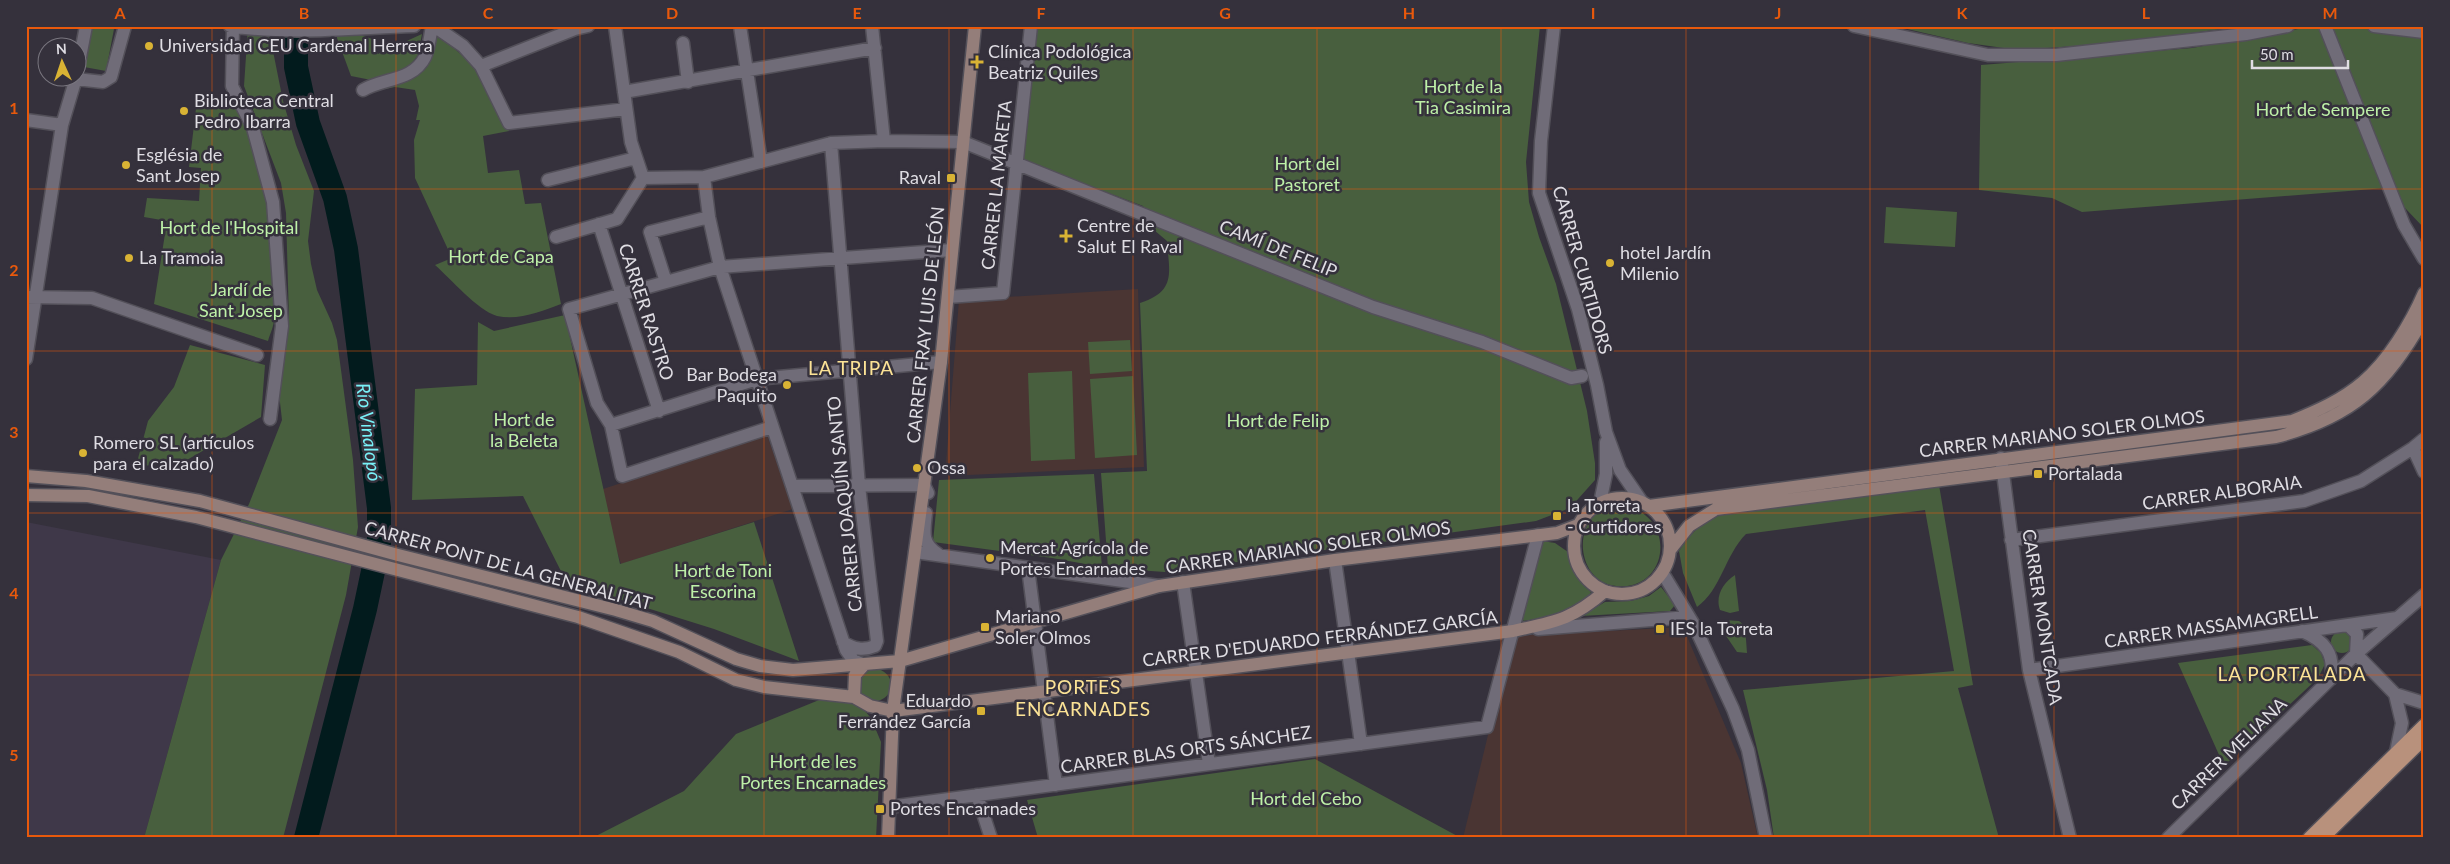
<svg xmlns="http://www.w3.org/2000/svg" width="2450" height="864" viewBox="0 0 2450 864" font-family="Lato,sans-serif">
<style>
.built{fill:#3f3849}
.education{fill:#4a3533}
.green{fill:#485f3e}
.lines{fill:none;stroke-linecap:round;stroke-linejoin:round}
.river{stroke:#021b1d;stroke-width:24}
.street-casing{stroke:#535059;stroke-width:15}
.secondary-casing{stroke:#535059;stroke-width:15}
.primary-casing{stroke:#535059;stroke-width:15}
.street{stroke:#706c78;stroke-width:12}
.secondary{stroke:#947e7a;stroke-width:12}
.primary{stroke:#b8917c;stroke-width:12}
.grid{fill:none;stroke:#e8590c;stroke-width:1;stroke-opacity:0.55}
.poi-dot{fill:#d9b334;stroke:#35313c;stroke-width:2}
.labels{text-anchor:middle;stroke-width:5;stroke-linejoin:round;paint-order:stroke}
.poi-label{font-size:18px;fill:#dfdde3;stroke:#35313c;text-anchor:start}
.park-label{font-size:18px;fill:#bef1a8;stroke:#35313c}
.street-label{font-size:18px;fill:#dfdde3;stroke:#35313c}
.neighbourhood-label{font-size:19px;letter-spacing:1px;fill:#fce396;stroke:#35313c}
.water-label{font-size:19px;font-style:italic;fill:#78f1f8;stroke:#35313c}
.neatline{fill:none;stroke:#e8590c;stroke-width:2}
.grid-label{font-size:16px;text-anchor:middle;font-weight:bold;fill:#e8590c}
</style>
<rect width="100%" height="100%" fill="#35313c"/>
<path class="built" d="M26,522L221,560L144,838H26Z"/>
<path class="education" d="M1138,289L1144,467L945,476L959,300Z
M767,435L793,509L621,564L603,508V489Z
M1683,627L1741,763L1758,838H1463L1488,735L1516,636Z"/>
<path class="green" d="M91,26H112L114,29L106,71L84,67Z
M248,26H268L283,101L296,145L314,191L308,241L311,264L317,290L332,323L337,340L353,460L358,527L346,595L283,838H144L221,560L249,504L282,420L278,385L289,321L286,213L281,183L244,86Z
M337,26L372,39L378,54L422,34L418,55L408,68L371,80L351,76L337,38Z
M1034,26H1540L1526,162L1529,202L1539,237L1556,284L1587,411L1595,463V480L1570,508L1536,521L1165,572L1108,568L1101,473L1147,471L1140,303C1177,291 1169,272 1167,241L1154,230L1143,206L1021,160Z
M1894,26H2246L2105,44L2018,50L1968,43Z
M2315,26H2350L2424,34V228L2386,188L2082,212L2052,198L1979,190L1981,65L2192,48Z
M435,32L478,69L509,131L483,136L488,173L519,170L525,204L541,203L561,304C542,311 519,321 497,316C477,310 451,279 435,265L452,258L415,178L414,140L420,120H416L419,106L415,90L395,87L375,91L407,81L427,67Z
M197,100H229C266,136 277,268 274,319C274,326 270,334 268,341L154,304L167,221L144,217L147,198L199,201L201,168L189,167Z
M1886,207L1957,212L1955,247L1884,243Z
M565,315L620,564L754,522L799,661L714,629L567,583L523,496L412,500L415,389L477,385L478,322L494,331Z
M1130,340L1132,371L1090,374L1088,342Z
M190,345L265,365L261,417L180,464L136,466L148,421L174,387Z
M1072,371L1075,459L1031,461L1028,373Z
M1133,376L1137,455L1095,458L1090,379Z
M1094,474L1102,567L1052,558L933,542L939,480Z
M1939,485L1973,685L1958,688L1999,838H1774L1767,790L1743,690L1954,671L1925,510L1746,534C1725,555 1721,590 1697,607L1683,573L1679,551C1694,529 1704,520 1729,511Z
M1625,507C1676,514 1671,591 1616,586C1582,583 1572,535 1596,514C1604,507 1615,507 1625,507Z
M1542,541L1555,543L1568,552C1572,569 1577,581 1591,592C1583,609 1538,620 1520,621Z
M1735,575L1739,611L1730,613L1720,610C1715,596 1723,583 1735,575Z
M1661,587L1675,605L1670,611L1581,616L1605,602L1631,601L1649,596Z
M1724,620L1739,621L1745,626L1747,653L1737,652L1718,624Z
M2331 642a11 11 0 1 1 22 0a11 11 0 1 1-22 0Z
M2312,645L2321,653L2325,664L2318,678L2224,766L2178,663Z
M859 685a16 16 0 1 1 32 0a16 16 0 1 1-32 0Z
M824,698L853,702L864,710L871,718L881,742L876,838H592L684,791L736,734Z
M1315,759L1461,838H1038L1027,800Z"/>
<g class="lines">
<path class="river" d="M296,26V67L308,123L335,198L346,249L379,508V543L365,609L306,838"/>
<g class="street-casing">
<path id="street" d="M230,26C290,35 353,28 414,26
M233,26L232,86L253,128L273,202L282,326L270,419
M434,26L463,46L481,66L509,123L626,109
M615,26L631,142L643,178
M740,26L761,162
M872,26L884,141
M1554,26L1541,141L1539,193L1578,309L1597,385L1606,432L1620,470L1642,502
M1854,26L1988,55H2056L2246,34L2288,26
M2325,26L2404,225L2424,259
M2374,26L2424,32
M683,43L688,82
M481,66L575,29L588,26
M78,68L86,26
M76,79L103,82L111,77L125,26
M363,90C384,78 413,81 425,57C429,48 430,36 432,26
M624,92L875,48
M26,120L62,125
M831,143L859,486L877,641L875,646C863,651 854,649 843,642
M704,177L709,217L720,267L846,650L853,660L864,665
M643,178L704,177L831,143L884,141L963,142L1373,307L1482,342L1571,378L1582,376
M548,180L636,158
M599,224L659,411
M556,237L617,219L643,178
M666,282L650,232L709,217
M26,297L92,298L257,355
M948,297L1003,293L1031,26
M26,359L62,125L76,78
M611,425L757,379L941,362
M772,427L622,476L611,425L597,403L569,309L720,267L952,250
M2413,448L2424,472
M2001,458L2029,670L2070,838
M792,486L924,485L928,493
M1600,503L1606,474V442
M926,513C924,532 921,543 938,554
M2011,540L2304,501L2361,481L2413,448L2424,439
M915,552L1159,586
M1335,560L1361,744
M1028,568L1056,785
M1662,572L1694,625L1733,709L1748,750L1766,838
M1183,582L1209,764
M2348,625L2357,634L2356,654L2395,694
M1538,629L1689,617
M2302,631C2325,641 2335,653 2331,679
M2029,670L2397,618
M2396,752L2402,723L2395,694L2424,703
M977,795L991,838
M889,807L1487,727L1538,535
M2168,838L2356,654L2424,595"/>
</g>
<g class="secondary-casing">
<path id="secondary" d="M26,476L86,481L200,501L398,555L616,610L653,621L736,659L760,666L793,670L900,661L1159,586L1335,560L1557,533L1578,525
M26,495L88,496L196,517L578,617L679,652L736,680L764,687L854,697L870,706L893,711L1513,631C1554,622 1572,620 1605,591
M1574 546a48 48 0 1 1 96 0a48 48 0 1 1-96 0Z
M1649,506L2292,421C2317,411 2342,400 2363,382C2388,361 2411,323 2424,293
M1670,550L1689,526L1716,509L2276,437C2353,417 2385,386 2424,318
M854,697L855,675L864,665
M888,838L893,711L941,362L975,26"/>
</g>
<g class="primary-casing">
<path id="primary" d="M2309,838L2424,725
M2323,838L2424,739"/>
</g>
<use href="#street" class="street"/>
<use href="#secondary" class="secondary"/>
<use href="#primary" class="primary"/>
</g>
<path class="grid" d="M212,26V838M396,26V838M580,26V838M764,26V838M949,26V838M1133,26V838M1317,26V838M1501,26V838M1686,26V838M1870,26V838M2054,26V838M2238,26V838M26,189H2424M26,351H2424M26,513H2424M26,675H2424"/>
<g class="poi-dot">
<circle cx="149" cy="46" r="5"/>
<path d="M974.5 54.5h5v5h5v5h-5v5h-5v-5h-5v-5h5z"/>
<circle cx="184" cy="111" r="5"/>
<circle cx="126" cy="165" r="5"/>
<rect x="946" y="173" width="10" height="10" rx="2.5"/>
<path d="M1063.5 228.5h5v5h5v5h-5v5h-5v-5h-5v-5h5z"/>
<circle cx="129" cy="258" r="5"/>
<circle cx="1610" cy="263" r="5"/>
<circle cx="787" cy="385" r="5"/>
<circle cx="83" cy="453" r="5"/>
<circle cx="917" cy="468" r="5"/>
<rect x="2033" y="469" width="10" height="10" rx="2.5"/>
<rect x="1552" y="511" width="10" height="10" rx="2.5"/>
<circle cx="990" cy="558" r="5"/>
<rect x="980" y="622" width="10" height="10" rx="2.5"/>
<rect x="1655" y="624" width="10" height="10" rx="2.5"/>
<rect x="976" y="706" width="10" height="10" rx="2.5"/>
<rect x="875" y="804" width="10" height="10" rx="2.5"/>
</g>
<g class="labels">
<g class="poi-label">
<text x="159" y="52">Universidad CEU Cardenal Herrera</text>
<text x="988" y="58">Clínica Podológica<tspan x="988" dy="21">Beatriz Quiles</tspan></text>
<text x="194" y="107">Biblioteca Central<tspan x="194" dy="21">Pedro Ibarra</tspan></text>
<text x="136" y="161">Església de<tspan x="136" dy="21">Sant Josep</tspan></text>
<text x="941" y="184" text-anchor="end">Raval</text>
<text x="1077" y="232">Centre de<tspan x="1077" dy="21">Salut El Raval</tspan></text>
<text x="1620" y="259">hotel Jardín<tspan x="1620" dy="21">Milenio</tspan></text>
<text x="139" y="264">La Tramoia</text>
<text x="777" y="381" text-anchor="end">Bar Bodega<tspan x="777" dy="21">Paquito</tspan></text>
<text x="93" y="449">Romero SL (artículos<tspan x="93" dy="21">para el calzado)</tspan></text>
<text x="927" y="474">Ossa</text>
<text x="2048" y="480">Portalada</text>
<text x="1567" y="512">la Torreta<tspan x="1567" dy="21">- Curtidores</tspan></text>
<text x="1000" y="554">Mercat Agrícola de<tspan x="1000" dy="21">Portes Encarnades</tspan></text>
<text x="995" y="623">Mariano<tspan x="995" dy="21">Soler Olmos</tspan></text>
<text x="1670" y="635">IES la Torreta</text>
<text x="971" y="707" text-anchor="end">Eduardo<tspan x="971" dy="21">Ferrández García</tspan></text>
<text x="890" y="815">Portes Encarnades</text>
</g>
<g class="park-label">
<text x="1463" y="93">Hort de la<tspan x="1463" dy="21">Tia Casimira</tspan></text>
<text x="2323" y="116">Hort de Sempere</text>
<text x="1307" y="170">Hort del<tspan x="1307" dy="21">Pastoret</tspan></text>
<text x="229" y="234">Hort de l'Hospital</text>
<text x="501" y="263">Hort de Capa</text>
<text x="241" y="296">Jardí de<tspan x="241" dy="21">Sant Josep</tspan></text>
<text x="524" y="426">Hort de<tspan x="524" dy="21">la Beleta</tspan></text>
<text x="1278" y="427">Hort de Felip</text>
<text x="723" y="577">Hort de Toni<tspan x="723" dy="21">Escorina</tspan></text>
<text x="813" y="768">Hort de les<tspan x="813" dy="21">Portes Encarnades</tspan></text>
<text x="1306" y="805">Hort del Cebo</text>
</g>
<g class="street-label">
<text transform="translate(997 185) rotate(-84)" y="6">CARRER LA MARETA</text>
<text transform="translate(1278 249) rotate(22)" y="6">CAMÍ DE FELIP</text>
<text transform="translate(1582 270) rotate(74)" y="6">CARRER CURTIDORS</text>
<text transform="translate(646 312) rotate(72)" y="6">CARRER RASTRO</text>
<text transform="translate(926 325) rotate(-84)" y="6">CARRER FRAY LUIS DE LEÓN</text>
<text transform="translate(2062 434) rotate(-7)" y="6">CARRER MARIANO SOLER OLMOS</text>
<text transform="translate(2222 493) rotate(-8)" y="6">CARRER ALBORAIA</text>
<text transform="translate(845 504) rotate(-96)" y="6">CARRER JOAQUÍN SANTO</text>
<text transform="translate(1308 548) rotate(-8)" y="6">CARRER MARIANO SOLER OLMOS</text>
<text transform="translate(508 566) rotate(15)" y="6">CARRER PONT DE LA GENERALITAT</text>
<text transform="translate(2042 617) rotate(81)" y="6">CARRER MONTCADA</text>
<text transform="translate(2211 627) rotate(-8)" y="6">CARRER MASSAMAGRELL</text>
<text transform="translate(1320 639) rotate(-7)" y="6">CARRER D'EDUARDO FERRÁNDEZ GARCÍA</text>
<text transform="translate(1186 750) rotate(-8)" y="6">CARRER BLAS ORTS SÁNCHEZ</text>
<text transform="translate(2229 754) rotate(-44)" y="6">CARRER MELIANA</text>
</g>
<g class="neighbourhood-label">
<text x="851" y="375">LA TRIPA</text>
<text x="2292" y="681">LA PORTALADA</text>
<text x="1083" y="694">PORTES<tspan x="1083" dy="22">ENCARNADES</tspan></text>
</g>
<g class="water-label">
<text transform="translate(369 432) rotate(83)" y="7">Río Vinalopó</text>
</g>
</g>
<rect width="2450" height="864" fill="none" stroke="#35313c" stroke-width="55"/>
<g transform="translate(62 62) rotate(357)"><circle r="24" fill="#35313c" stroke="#79767f"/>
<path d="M0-4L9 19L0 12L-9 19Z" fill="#d9b334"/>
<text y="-8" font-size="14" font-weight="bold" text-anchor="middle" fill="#dfdde3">N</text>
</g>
<path d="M2252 60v8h96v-8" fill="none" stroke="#dfdde3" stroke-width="2.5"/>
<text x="2260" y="60" font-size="15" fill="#dfdde3" stroke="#35313c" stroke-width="4" paint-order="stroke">50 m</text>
<rect x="28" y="28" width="2394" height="808" class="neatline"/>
<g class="grid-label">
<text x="120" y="19">A</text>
<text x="304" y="19">B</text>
<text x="488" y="19">C</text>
<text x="672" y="19">D</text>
<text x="857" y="19">E</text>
<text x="1041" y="19">F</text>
<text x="1225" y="19">G</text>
<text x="1409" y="19">H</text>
<text x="1593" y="19">I</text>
<text x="1778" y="19">J</text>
<text x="1962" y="19">K</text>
<text x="2146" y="19">L</text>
<text x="2330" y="19">M</text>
<text x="14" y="114">1</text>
<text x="14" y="276">2</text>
<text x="14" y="438">3</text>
<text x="14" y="599">4</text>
<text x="14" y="761">5</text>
</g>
</svg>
